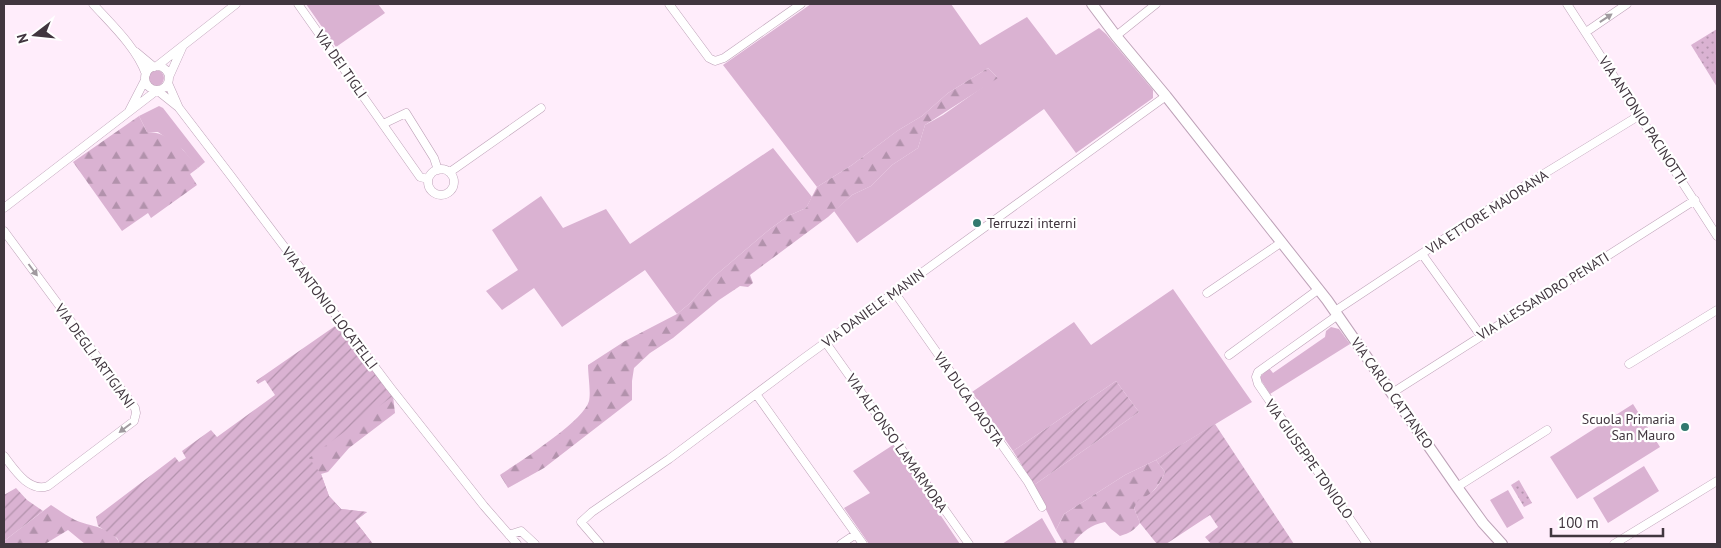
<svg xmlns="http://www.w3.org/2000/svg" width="1721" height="548" viewBox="0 0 1721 548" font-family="'PT Sans',sans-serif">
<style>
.grass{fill:#dab2d2}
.forest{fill:url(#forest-firs)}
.park{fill:url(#park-dots)}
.garden{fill:url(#garden-furrows)}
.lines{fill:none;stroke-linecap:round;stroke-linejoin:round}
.street-casing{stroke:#bea2b8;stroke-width:9}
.secondary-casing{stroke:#bea2b8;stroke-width:12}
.street{stroke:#fff;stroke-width:8}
.secondary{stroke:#fff;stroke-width:10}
.oneway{fill:#a09a9f}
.poi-dot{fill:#32786e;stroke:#fff;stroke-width:2}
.labels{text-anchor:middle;stroke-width:4.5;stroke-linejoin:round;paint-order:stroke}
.street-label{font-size:14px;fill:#41363f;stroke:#fff}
.poi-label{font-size:14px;fill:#41363f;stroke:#fff;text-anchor:start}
</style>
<defs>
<pattern id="forest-firs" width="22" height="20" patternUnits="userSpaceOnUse" patternTransform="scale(1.25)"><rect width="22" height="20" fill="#dab2d2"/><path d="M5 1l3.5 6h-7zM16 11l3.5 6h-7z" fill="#b292ac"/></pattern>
<pattern id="park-dots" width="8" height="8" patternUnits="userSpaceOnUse" patternTransform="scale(1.25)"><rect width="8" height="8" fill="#dab2d2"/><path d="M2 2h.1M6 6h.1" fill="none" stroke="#b292ac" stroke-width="1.8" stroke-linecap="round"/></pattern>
<pattern id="garden-furrows" width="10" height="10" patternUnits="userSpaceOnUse" patternTransform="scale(1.25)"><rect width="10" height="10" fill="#dab2d2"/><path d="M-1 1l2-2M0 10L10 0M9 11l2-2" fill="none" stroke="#b292ac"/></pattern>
</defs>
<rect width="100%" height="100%" fill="#ffedfb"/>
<path class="grass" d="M306,4H378L385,13L336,47Z
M811,4H951L980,45L1027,17L1056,55L1099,28L1106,34L1153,90V98L1076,153L1044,109L857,243L834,211L852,195L871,186L892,165L918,148L925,125L943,115L997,77L988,68L948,93L922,116L897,131L852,165L817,187L723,65Z
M148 78a8 8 0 1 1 16 0a8 8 0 1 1-16 0Z
M159,106L163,108L205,162L198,168L183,150L158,132H147L139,116Z
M773,148L812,197L806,208L788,216L770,229L716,275L689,304L677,314L645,270L562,327L534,288L502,310L486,291L518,270L492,230L541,196L563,228L606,209L630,244Z
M1173,289L1252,402L1156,460L1125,475L1064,514L1056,530L1034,485L1139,412L1116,381L1013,451L972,392L1074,322L1091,345Z
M1331,327L1339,329L1350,344L1270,394L1261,380V376L1269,368L1273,373L1325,337L1326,331Z
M1633,404L1660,447L1577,499L1550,457Z
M893,445L960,544H869L844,508L870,493L853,471Z
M1644,466L1659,491L1608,523L1593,498Z
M1508,490L1524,518L1507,528L1490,500Z
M1042,518L1057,544H1002Z"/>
<path class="forest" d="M988,68L998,78L925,125L918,148L892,165L871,186L852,195L828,217L750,275L753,283L748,287L740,286L719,300L673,338L650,353L634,368L632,381V400L544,468L508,488L500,475C519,462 584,421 589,401C591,392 588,375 588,365L625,341L677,314L689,304L716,275L770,229L788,216L806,208L817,187L852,165L897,131L922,116L948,93Z
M139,116L147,132C169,132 181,148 195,163L198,168L190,174L197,185L151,218L148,213L122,231L73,162Z
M393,396L395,413L349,448L328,472L321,474L329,496L341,509L367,512L355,521L373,544L290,482L323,430Z
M1156,460L1165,472C1159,488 1147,498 1134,508L1140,523C1134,530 1130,533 1120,536L1111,529L1105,522C1091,525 1083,531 1074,542L1075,544H1064L1056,530L1064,514L1125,475Z
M51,505C59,510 67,516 75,520C90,527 112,526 120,544H85L68,530L45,544H4V541Z"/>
<path class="park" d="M1717,29V87L1691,45Z
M1519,480L1532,503L1524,507L1511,485Z"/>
<path class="garden" d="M338,324L393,396L309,458L321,474L329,496L341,509L367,512L355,521L373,544H120L117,538L98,526L96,517L175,457L179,462L186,458L182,451L211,430L217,437L275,395L265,380L258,384L256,381Z
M1116,381L1139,412L1034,485L1013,451Z
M1215,424L1294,544H1211L1205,537L1218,527L1210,515L1166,544H1157L1140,523L1134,508L1138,500C1153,494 1159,487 1165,472L1156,460Z
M16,488L27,500L43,511L4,541V495Z"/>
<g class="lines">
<g class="street-casing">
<path id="street" d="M93,4C112,25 136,47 146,74
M298,4L420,177L428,179
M669,4L709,58L715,61L724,58L801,4
M1567,4L1717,236
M1586,32L1627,4
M1116,36L1156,4
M136,52L154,67
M145 78a12 12 0 1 1 24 0a12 12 0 1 1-24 0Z
M157,66L236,4
M169,77L182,48
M168,83L179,108L231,176L390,387L484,506L517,544
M158,91L178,107
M129,111L145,80
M383,124L406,113L434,158L438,170
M428 182a13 13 0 1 1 26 0a13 13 0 1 1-26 0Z
M450,172L541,108
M4,208L156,91
M4,231L135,408L136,413L134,421L48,486C29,493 14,469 4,456
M1422,254L1481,336
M895,293L1028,482L1042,507
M1207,293L1282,242
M1335,311L1524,186L1640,115
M1338,315L1258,372L1256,377L1258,384L1367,544
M826,343L969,544
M1229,355L1319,289
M1629,364L1717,310
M1392,393L1695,200
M756,394L863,544
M1457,487L1547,430
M509,535L521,531L535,544
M600,544L581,522L592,512L669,459L804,358L1166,96
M841,544L856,534
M1614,544L1717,481"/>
</g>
<g class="secondary-casing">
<path id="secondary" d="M1092,4L1116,36L1166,96L1327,300L1457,487L1483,523L1502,544"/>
</g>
<use href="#street" class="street"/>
<use href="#secondary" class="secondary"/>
</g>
<defs><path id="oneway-solid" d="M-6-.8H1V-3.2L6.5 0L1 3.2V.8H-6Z" transform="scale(1.25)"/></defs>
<g class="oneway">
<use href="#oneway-solid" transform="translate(1606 18) rotate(-34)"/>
<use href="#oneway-solid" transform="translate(33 270) rotate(53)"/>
<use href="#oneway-solid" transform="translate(125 428) rotate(143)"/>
</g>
<g class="poi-dot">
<circle cx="977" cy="223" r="5"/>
<circle cx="1685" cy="427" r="5"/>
</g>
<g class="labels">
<g class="street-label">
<text transform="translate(341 64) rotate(55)" y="5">VIA DEI TIGLI</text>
<text transform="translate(1643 120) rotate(57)" y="5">VIA ANTONIO PACINOTTI</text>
<text transform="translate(1487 212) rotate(-33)" y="5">VIA ETTORE MAJORANA</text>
<text transform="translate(1543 296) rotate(-32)" y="5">VIA ALESSANDRO PENATI</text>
<text transform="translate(330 308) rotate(53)" y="5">VIA ANTONIO LOCATELLI</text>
<text transform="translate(873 308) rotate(-36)" y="5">VIA DANIELE MANIN</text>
<text transform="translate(95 356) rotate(54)" y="5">VIA DEGLI ARTIGIANI</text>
<text transform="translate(1392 393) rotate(55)" y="5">VIA CARLO CATTANEO</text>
<text transform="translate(969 399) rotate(55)" y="5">VIA DUCA D'AOSTA</text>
<text transform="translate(897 443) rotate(55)" y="5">VIA ALFONSO LAMARMORA</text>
<text transform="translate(1309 459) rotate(55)" y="5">VIA GIUSEPPE TONIOLO</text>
</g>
<g class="poi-label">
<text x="987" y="228">Terruzzi interni</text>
<text x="1675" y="424" text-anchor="end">Scuola Primaria<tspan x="1675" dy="16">San Mauro</tspan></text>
</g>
</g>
<rect width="1721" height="548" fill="none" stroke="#41363f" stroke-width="10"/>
<g transform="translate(35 35) rotate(254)" stroke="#ffffff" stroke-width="4" paint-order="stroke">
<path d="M0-4L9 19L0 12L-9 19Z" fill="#41363f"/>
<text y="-8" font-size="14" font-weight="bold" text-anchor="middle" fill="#41363f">N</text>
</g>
<path d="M1551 528v8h112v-8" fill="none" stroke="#41363f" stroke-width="2.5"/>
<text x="1558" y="528" font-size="15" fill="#41363f" stroke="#ffffff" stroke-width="4" paint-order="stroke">100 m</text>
</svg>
